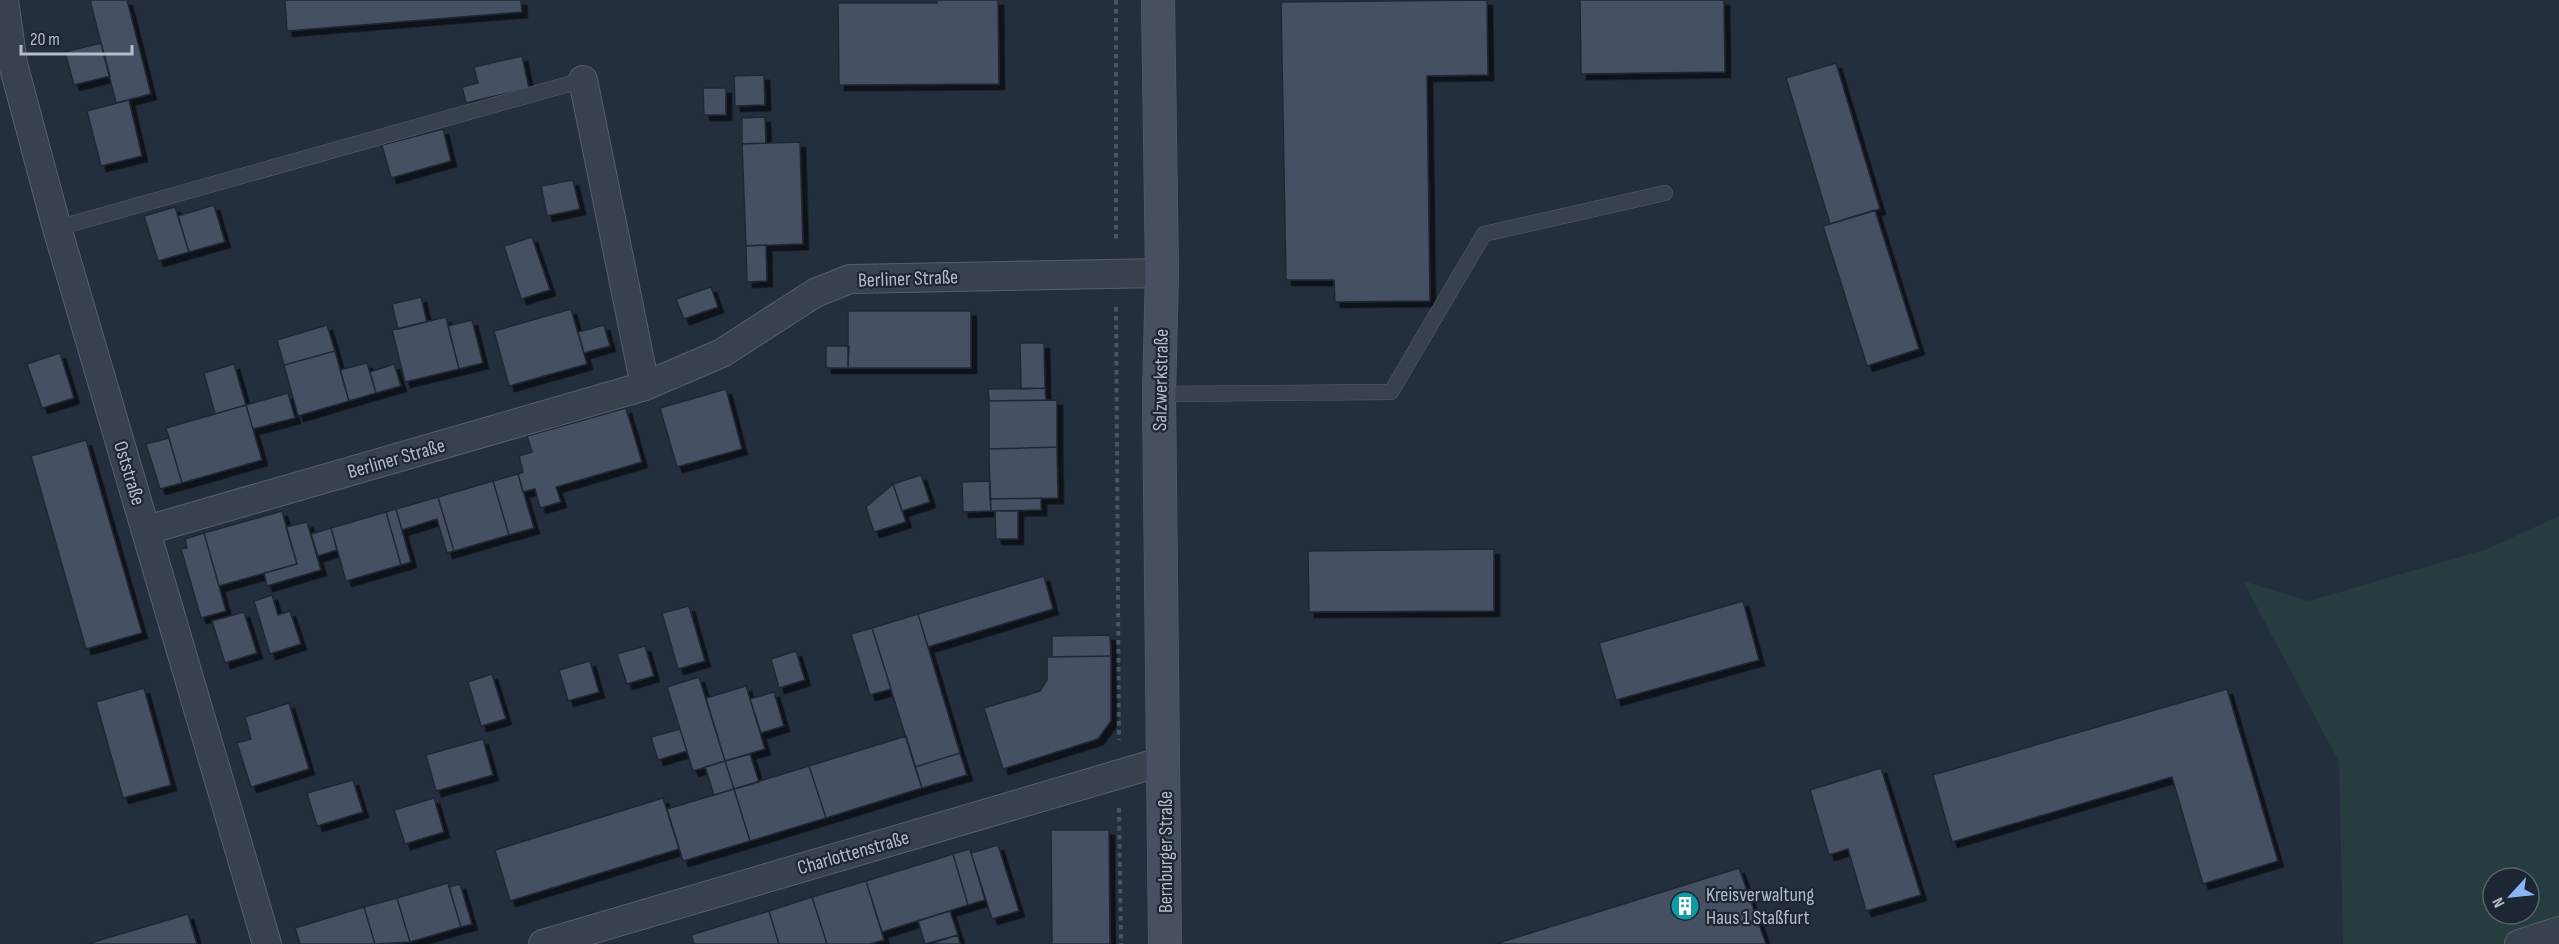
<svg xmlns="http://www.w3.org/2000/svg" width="2559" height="944" viewBox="0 0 2559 944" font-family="'Sofia Sans Condensed',sans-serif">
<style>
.green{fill:#263c3f;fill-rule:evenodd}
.building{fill:#455162;stroke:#1f2835;stroke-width:1.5;filter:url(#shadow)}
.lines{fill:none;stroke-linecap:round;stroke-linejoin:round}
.service-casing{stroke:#565f6c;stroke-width:16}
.minor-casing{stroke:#565f6c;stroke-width:30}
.secondary-casing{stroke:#565f6c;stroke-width:34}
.path{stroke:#44595c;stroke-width:4;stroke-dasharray:4.5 4.5;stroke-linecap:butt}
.service{stroke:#38414e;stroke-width:15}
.minor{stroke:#38414e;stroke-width:28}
.secondary{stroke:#465061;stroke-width:33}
.labels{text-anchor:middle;stroke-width:4.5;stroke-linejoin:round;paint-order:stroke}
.street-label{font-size:20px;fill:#b4bcc9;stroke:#1d2633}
.poi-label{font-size:20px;fill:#b4bcc9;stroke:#1d2633;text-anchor:start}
</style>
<defs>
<filter id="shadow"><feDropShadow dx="5.5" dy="5.5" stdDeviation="0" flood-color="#0009"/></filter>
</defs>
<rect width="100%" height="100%" fill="#242f3e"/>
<path class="green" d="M2559,516V944H2343L2339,762L2243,581L2309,601L2487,549ZM2493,878H2529V914H2493Z"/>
<path class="building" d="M90,0H127L151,94L116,103Z
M285,0H521L522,12L287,31Z
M937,0H998L999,84L839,85L838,3H937Z
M1487,0L1488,75L1427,76L1430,301L1335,302L1334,280H1286L1281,2Z
M1580,0H1724L1725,72L1581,74Z
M101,43L110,76L74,85L65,52Z
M522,56L529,88L466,103L462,87L478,83L474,67Z
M1836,63L1880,209L1830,224L1786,78Z
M764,75L765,105L735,106L734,76Z
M703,88H726V115H704Z
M129,100L142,156L101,166L87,111Z
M765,117L766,143L742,144V118Z
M443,129L451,161L391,178L382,145Z
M800,142L803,244L746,246L742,144Z
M573,180L580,209L547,216L541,186Z
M214,205L225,242L189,252L178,216Z
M175,207L189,252L158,261L144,216Z
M1875,210L1919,349L1867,366L1823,226Z
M532,237L550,290L521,299L504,246Z
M766,245L767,281L747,282L746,246Z
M711,287L718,307L684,319L676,299Z
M421,297L427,322L398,329L392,304Z
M571,309L587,364L509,386L494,331Z
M848,311H971V368H848Z
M446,317L459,369L405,382L392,330Z
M472,320L483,363L459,369L448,326Z
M327,325L335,351L284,365L277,340Z
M604,325L610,346L584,353L578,332Z
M1020,343H1044L1045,388L1021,389Z
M826,346H849L848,368H826Z
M335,351L349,401L298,416L284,365Z
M60,353L74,398L42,408L27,364Z
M367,363L376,393L349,401L340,370Z
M234,364L246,405L215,414L204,373Z
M394,364L401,386L376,393L370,372Z
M1045,388L1046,400L989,401L988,389Z
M726,389L742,449L677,467L660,408Z
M288,393L295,418L253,429L246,405Z
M1057,400V447L989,449V401Z
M246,405L262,460L182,483L166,428Z
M626,408L642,462L556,487L561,502L540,508L535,489L523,492L518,474L523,472L519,456L532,452L527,436Z
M169,438L182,483L160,489L146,444Z
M86,440L142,633L86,649L31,456Z
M1057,447L1058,498L990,499L989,449Z
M518,474L534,528L509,535L493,481Z
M921,475L930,502L902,511L893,484Z
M493,481L509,535L454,551L438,497Z
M990,481L991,511L963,512L962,482Z
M893,484L906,522L874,532L866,507Z
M438,497L454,551L447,553L437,519L402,530L396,509Z
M1041,498V510L991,511L990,499Z
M396,509L411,562L401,565L386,512Z
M282,511L297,564L219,586L204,533Z
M995,511H1018V539H996Z
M386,512L401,565L346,581L331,528Z
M307,522L321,570L267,586L264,573L297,564L286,527Z
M331,528L337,550L318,556L311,534Z
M204,533L226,611L201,618L181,549L187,548L185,539Z
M1494,549V611L1309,612L1308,551Z
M1044,576L1053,609L928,647L918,614Z
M272,595L278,615L290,611L301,644L270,654L254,601Z
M1743,601L1759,660L1616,700L1599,643Z
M689,606L705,661L678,669L662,613Z
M244,612L257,653L225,663L212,621Z
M918,614L960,753L915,767L872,628Z
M872,628L891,689L870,695L851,634Z
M1110,635L1111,656L1052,657V636Z
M645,646L654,676L627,684L617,654Z
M796,651L805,680L779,688L771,659Z
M1111,656V721L1098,739L1003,769L984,708L1040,691L1047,680V657Z
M590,661L599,692L568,701L559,670Z
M492,674L506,719L481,726L468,682Z
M699,677L725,761L693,771L667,687Z
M746,686L765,749L725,761L706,698Z
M144,688L171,785L123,798L96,702Z
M2227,689L2278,861L2203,884L2172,777L1952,842L1933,775Z
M774,692L784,726L761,733L750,699Z
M289,703L309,769L251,787L237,743L251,739L245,717Z
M680,729L687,751L658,760L651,737Z
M906,736L922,788L826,818L809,766Z
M483,739L493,775L436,791L426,755Z
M960,753L967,775L922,788L915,767Z
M750,754L759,782L734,789L725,761Z
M725,761L734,789L714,795L705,767Z
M809,766L826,818L750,841L734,789Z
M1881,768L1921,895L1866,911L1848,849L1829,855L1810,790Z
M353,780L363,812L317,826L307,793Z
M734,789L750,841L683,861L667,809Z
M434,798L444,832L405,844L394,810Z
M663,798L679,849L510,901L495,850Z
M1051,830H1109L1110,944H1052Z
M998,845L1019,911L992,919L971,853Z
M970,849L985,900L968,905L953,854Z
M953,854L968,905L882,932L866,881Z
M1739,868L1766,944H1495Z
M866,881L884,940L870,944H827L812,897Z
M448,883L461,927L410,942L397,898Z
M460,884L472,924L461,927L449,887Z
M812,897L827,944H779L769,911Z
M397,898L410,942L375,944L364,907Z
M364,907L375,944H300L295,928Z
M769,911L779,944H694L691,935Z
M950,911L958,935L925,944L918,921Z
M188,914L197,944H87Z
M958,935L960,944H930Z"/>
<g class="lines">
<g class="service-casing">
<path id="service" d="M57,228L583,80
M1159,394L1391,392L1484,234L1665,193"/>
</g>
<g class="minor-casing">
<path id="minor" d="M4,0L13,64L57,228L267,944
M583,80L645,386
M147,530L645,386L722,353L815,293L850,279L1162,273
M543,944L1164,761
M2519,944L2559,931"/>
</g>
<g class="secondary-casing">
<path id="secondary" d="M1158,0L1162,273L1159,394L1165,944"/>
</g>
<path class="path" d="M1116,0V242
M1116,307L1119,740
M1119,808L1121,944"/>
<use href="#service" class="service"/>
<use href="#minor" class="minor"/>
<use href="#secondary" class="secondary"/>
</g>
<defs>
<g id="building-disc" transform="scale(1.5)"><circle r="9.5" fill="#0f9aa8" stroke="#1d2633"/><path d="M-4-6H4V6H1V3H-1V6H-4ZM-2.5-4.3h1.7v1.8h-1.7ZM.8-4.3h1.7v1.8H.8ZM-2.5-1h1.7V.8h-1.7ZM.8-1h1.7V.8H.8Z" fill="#fff"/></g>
</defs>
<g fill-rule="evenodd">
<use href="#building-disc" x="1685" y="906"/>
</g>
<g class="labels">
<g class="street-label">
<text transform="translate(908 278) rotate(-2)" y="7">Berliner Straße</text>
<text transform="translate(1160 380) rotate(-89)" y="7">Salzwerkstraße</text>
<text transform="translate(396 458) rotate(-16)" y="7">Berliner Straße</text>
<text transform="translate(130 473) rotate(73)" y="7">Oststraße</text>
<text transform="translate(853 852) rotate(-16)" y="7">Charlottenstraße</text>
<text transform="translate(1165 852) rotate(-90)" y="7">Bernburger Straße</text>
</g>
<g class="poi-label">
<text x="1706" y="901">Kreisverwaltung<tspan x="1706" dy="23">Haus 1 Staßfurt</tspan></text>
</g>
</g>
<g transform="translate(2511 896) rotate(243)"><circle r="28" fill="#1d2633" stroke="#59626f" stroke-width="1.5"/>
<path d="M0-4.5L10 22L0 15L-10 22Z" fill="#8ab4f8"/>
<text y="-9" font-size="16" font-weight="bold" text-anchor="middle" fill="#b4bcc9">N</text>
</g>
<path d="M21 45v9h111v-9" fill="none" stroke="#b4bcc9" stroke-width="3"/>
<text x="30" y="45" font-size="18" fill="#b4bcc9" stroke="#1d2633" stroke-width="4.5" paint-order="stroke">20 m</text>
</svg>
